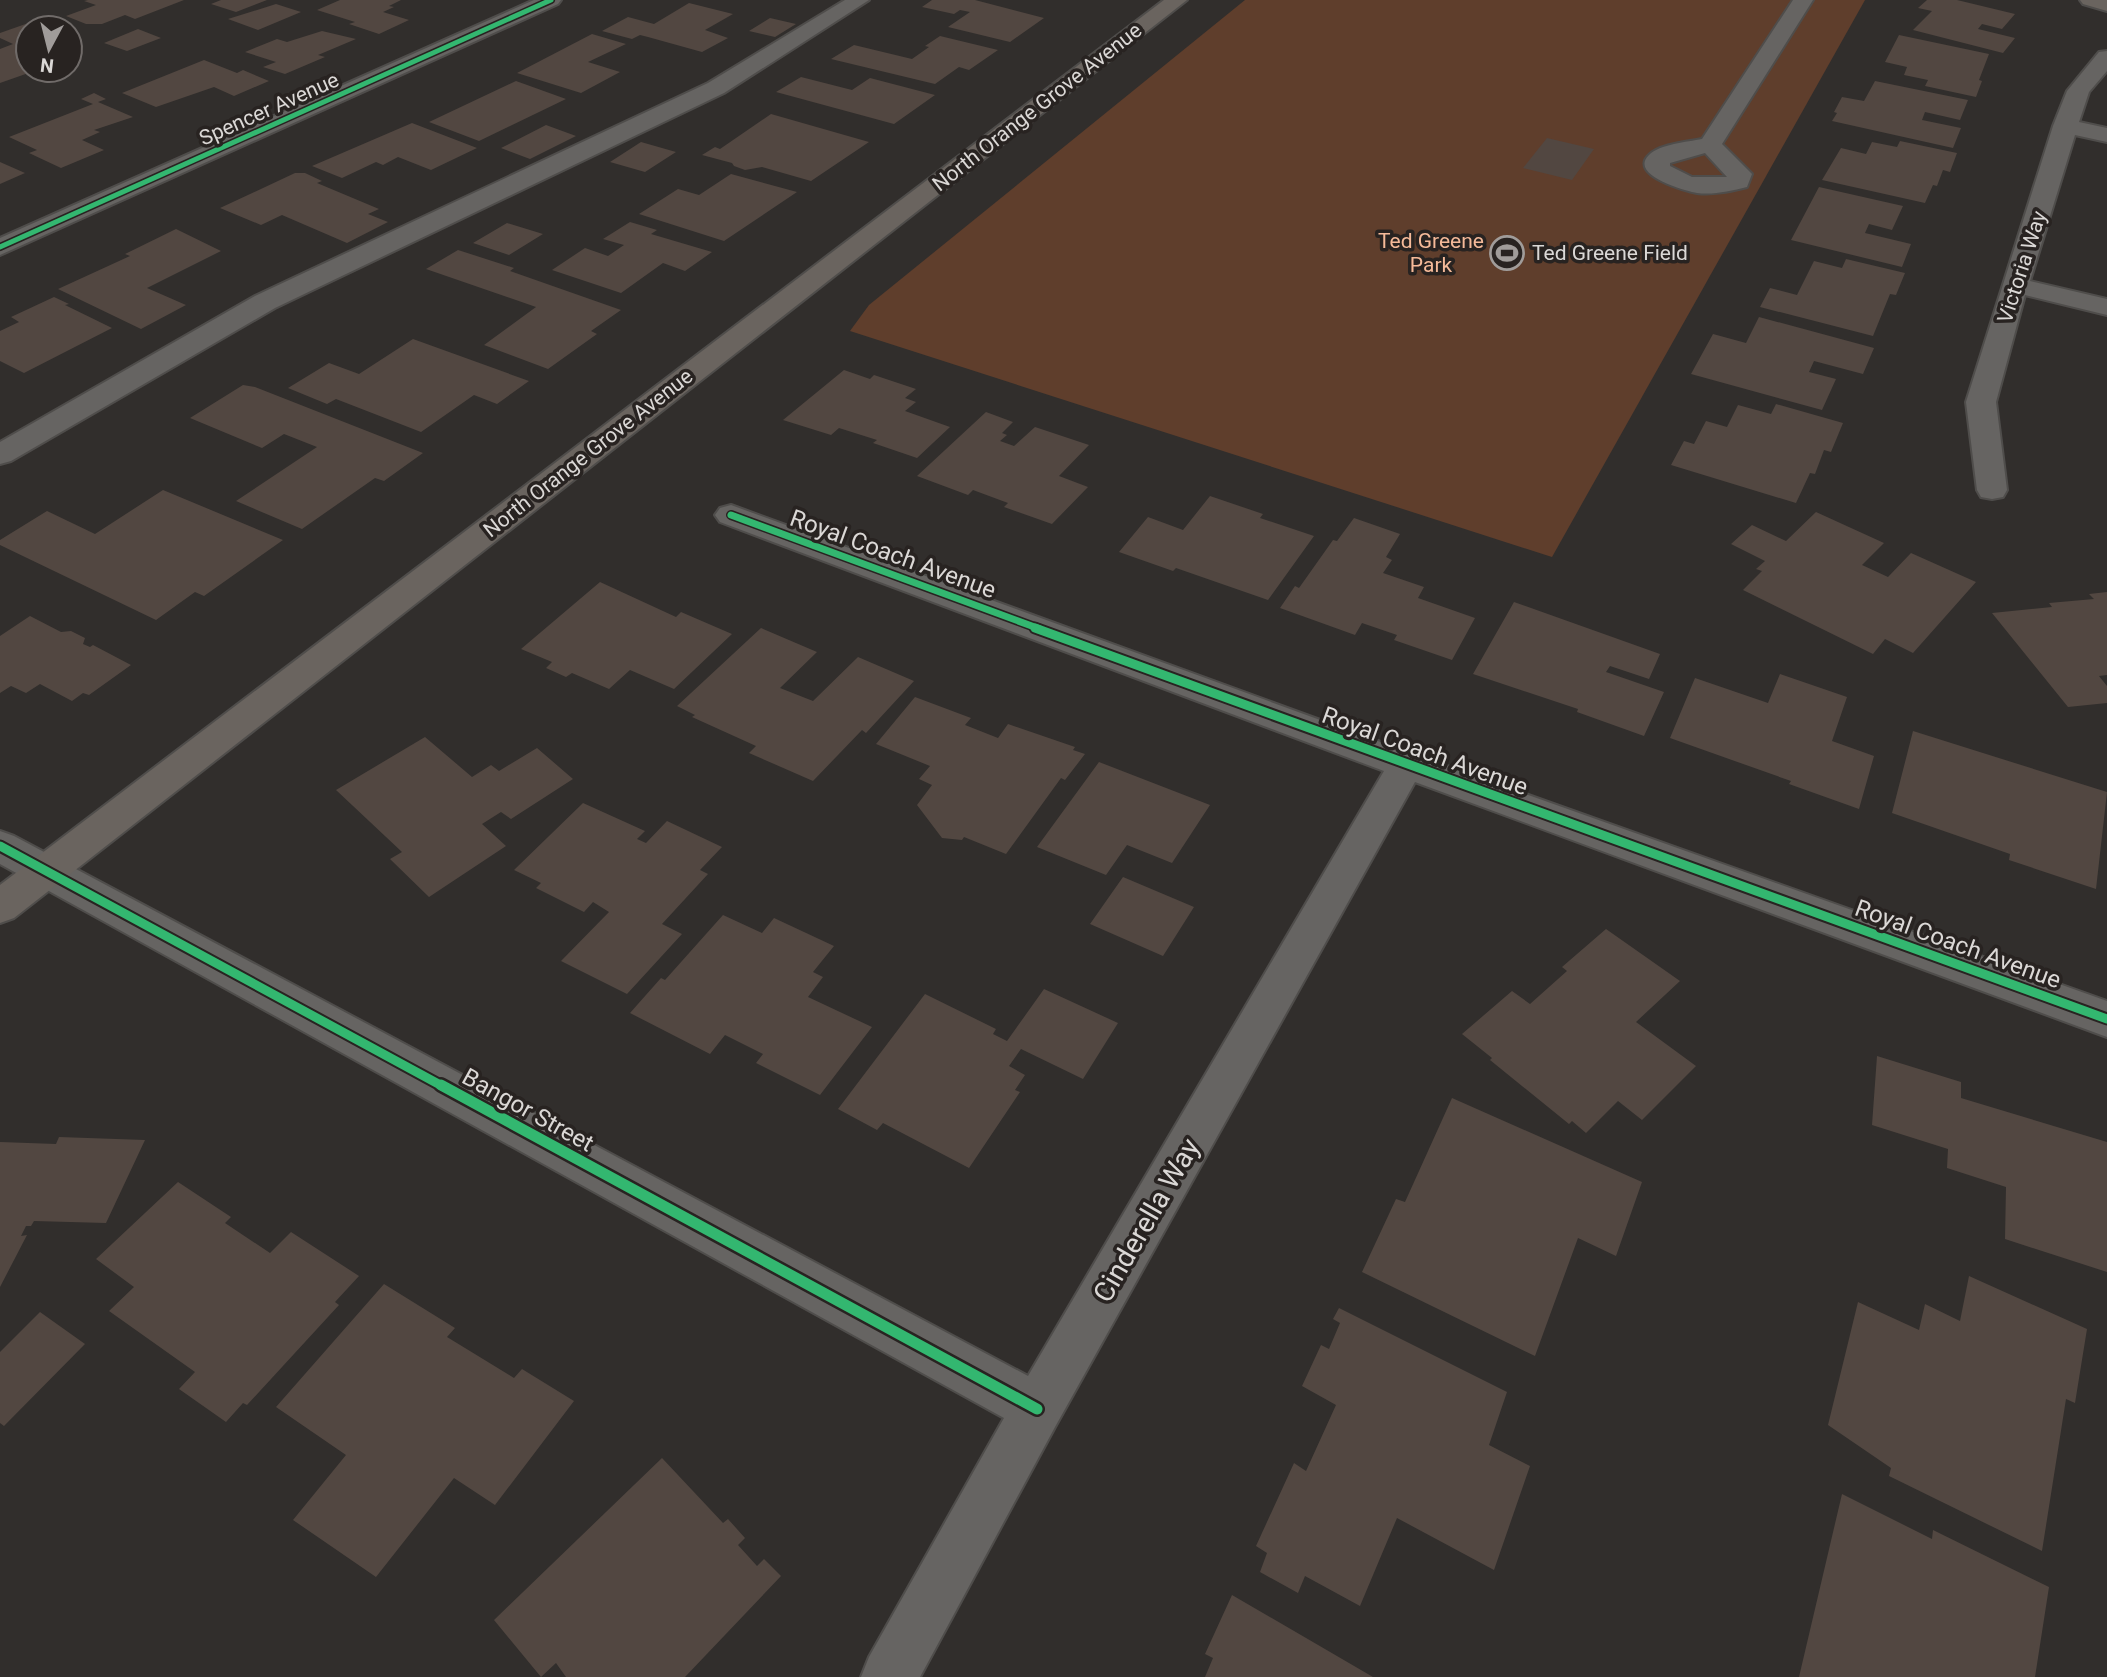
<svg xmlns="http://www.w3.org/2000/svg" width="2107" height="1677" viewBox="0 0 2107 1677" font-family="Roboto,sans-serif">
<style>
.green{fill:#5f3e2c}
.building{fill:#524741}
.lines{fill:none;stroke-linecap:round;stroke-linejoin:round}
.minor-casing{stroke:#4f4d4b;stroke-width:4}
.major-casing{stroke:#4f4d4b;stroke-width:4}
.minor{fill:#666462;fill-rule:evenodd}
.major{fill:#6a645f;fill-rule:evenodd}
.cycleway-far3-casing{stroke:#282321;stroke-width:8}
.cycleway-far2-casing{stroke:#282321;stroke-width:10}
.cycleway-far1-casing{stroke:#282321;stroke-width:13}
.cycleway-casing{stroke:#282321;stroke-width:16}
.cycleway-far3{stroke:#33b770;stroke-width:5}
.cycleway-far2{stroke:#33b770;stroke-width:7}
.cycleway-far1{stroke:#33b770;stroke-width:9}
.cycleway{stroke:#33b770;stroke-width:11}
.labels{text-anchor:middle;stroke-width:7;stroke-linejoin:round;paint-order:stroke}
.far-street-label{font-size:21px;fill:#dbd8d6;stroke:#282321}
.far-park-label{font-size:21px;fill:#f5ba99;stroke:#282321}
.far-poi-label{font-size:21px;fill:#dbd8d6;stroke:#282321;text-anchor:start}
.street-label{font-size:24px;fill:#dbd8d6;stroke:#282321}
.near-street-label{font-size:28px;fill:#dbd8d6;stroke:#282321}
</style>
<rect width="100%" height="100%" fill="#312e2c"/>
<path class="green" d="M1245,0H1865L1552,557L850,331L869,305Z"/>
<path class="building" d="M88,0H184L135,19L125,15L102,24H86L66,16L96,5L84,1Z
M221,0H267L236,12L211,4Z
M340,0H401L389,6L394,7L383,12L409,20L379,34L349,24L355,22L317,10Z
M932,0H975L1044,18L1010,42L948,27L970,12L960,10L954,14L922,7Z
M1927,0H1957L2015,14L2002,29L1982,24L1978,29L2015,38L2003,53L1913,30L1932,11L1918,8Z
M689,3L733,14L705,30L728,38L702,52L648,37L640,35L632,39L602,31L628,17L654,24Z
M276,4L301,12L258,30L228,19Z
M770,18L796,24L775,37L749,31Z
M37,20L58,28H28V70H37L0,83V49L13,44L0,38V33Z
M138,29L161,38L127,51L104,43Z
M322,31L356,39L318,55L325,57L285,74L263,67L276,62L245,52L277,39L287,42Z
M592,34L626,44L588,62L620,72L581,93L517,73Z
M1899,35L1989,54L1979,80L1982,81L1976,97L1925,86L1928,80L1904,75L1907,67L1885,62Z
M940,36L998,50L969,70L959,67L935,84L831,59L854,45L912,59L929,47L925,46Z
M204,60L237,73L243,70L269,81L234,96L214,87L156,107L122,93Z
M801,77L852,90L870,78L935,95L894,124L776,92Z
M516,81L566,99L479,141L429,122Z
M1875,81L1968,100L1960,120L1925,112L1922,120L1961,128L1953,148L1832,121L1837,113L1834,112L1842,97L1864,101Z
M94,93L106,99L98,102L133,117L94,130L100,132L82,140L104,150L61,168L29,153L37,150L9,137L93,104L81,99Z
M771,114L869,142L811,181L762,167L745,170L734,166L732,163L702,155L715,147L720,149Z
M412,123L477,148L431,170L398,157L383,165L376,162L342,178L312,166Z
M546,125L576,136L530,159L501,148Z
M1547,138L1594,149L1572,180L1523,168Z
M1900,141L1957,153L1950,172L1943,170L1937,186L1933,185L1925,203L1822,180L1841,148L1866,154L1872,142L1897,147Z
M641,142L676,152L645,172L610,162Z
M0,162L25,173L0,184Z
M295,173H305L322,181L317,183L379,209L368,214L388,222L347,243L282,215L261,225L220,208Z
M731,174L797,192L724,241L639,214L678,189L699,195Z
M1819,187L1903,206L1892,230L1869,224L1865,233L1911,244L1902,267L1791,240Z
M630,222L657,230L651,234L712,252L685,271L663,263L621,293L552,270L585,248L608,256L624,245L603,239Z
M507,223L543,234L509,255L473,243Z
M176,229L221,251L147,288L186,305L141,329L58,289L130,256L125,254Z
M458,250L514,268L510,271L621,310L591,331L597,334L548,369L484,345L536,307L426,269Z
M1846,259L1905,273L1896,295L1890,294L1873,336L1760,307L1770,288L1797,295L1814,261L1842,268Z
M54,297L69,304L65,305L112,328L24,373L0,361V331L19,322L11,317Z
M1759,317L1874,348L1863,374L1814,361L1809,372L1836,379L1822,410L1691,374L1713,334L1746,343Z
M413,339L529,381L497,404L474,395L421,432L336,399L327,404L288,388L329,363L359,374Z
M844,370L870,379L874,375L916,389L905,398L916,402L905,411L950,427L917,458L873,443L877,440L839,428L831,435L783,420Z
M243,385L255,387L423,453L384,481L375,478L302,529L236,501L317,447L284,434L262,448L190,418Z
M1776,404L1843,423L1831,452L1824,450L1815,474L1810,473L1796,503L1671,465L1684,441L1694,444L1706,421L1727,427L1738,405L1771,414Z
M986,412L1013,422L1002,433L1007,435L1000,441L1014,446L1035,427L1089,445L1059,476L1088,487L1052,524L1004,507L1008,503L973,490L968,495L917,476Z
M163,490L283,540L204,596L195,592L156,620L0,545V540L47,511L95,534Z
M1210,496L1263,514L1260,518L1314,536L1268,600L1176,568L1173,571L1119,552L1148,517L1183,530Z
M1816,512L1884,543L1862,565L1888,577L1911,553L1976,582L1913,653L1885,639L1873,654L1743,590L1762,571L1756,569L1765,561L1731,544L1752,525L1786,541Z
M1354,518L1400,534L1386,557L1392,560L1383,573L1424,587L1418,598L1475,618L1452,660L1394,640L1397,635L1362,623L1355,635L1280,608L1295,586L1299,588L1333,540L1337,541Z
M600,582L676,617L681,612L732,634L674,689L630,670L609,689L572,673L566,677L546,668L552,662L521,649Z
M2107,592V675L2099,676L2107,686V703L2068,707L1992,613L2052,607L2049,603L2094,599L2089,594Z
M1514,602L1660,654L1649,679L1610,666L1606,672L1664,692L1644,736L1577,712L1578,709L1473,674Z
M30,616L61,632L71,631L85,638L83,644L90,647L93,645L131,665L89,695L83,693L72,701L40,684L26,693L11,686L0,693V636Z
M761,628L817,652L780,688L813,701L858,657L914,681L866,733L862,730L813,781L749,753L756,746L692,717L695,715L677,706Z
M1780,674L1847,697L1832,741L1874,756L1859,809L1789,784L1791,781L1670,738L1695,678L1768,703Z
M915,697L971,718L965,725L998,738L1008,724L1075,747L1073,750L1085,754L1065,780L1061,778L1006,854L964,837L962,840L942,838L917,805L932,785L919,779L930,766L876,744Z
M1913,731L2107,792L2096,889L2009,860L2010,854L1892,813Z
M425,737L472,777L491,765L499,771L537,748L573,779L511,819L501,812L482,824L506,846L429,897L390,859L402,852L336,790Z
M1099,762L1210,805L1172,863L1127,845L1106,875L1037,847Z
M583,803L645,831L637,839L646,843L667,821L722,847L700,870L708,874L662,924L682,934L627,994L561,961L609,912L593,902L584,912L536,888L541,883L514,870Z
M1123,877L1194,907L1163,956L1090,924Z
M723,915L762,933L774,918L834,946L813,972L823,977L808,997L872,1027L820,1095L756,1063L763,1054L725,1035L710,1054L630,1013L661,978L665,980Z
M1606,929L1680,981L1636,1022L1696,1066L1642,1120L1618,1101L1586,1133L1572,1121L1569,1124L1490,1060L1492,1058L1462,1034L1512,991L1530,1004L1567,971L1562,967Z
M1044,989L1118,1023L1083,1079L1021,1049L1009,1066L1025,1075L1015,1090L1020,1092L969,1168L883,1123L877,1130L838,1109L925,994L996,1029L993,1034L1007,1041Z
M1877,1056L1961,1082V1098L2107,1142V1272L2005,1239L2006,1187L1947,1168L1948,1149L1872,1125Z
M1452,1098L1642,1182L1616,1256L1578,1238L1535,1356L1362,1272L1396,1199L1405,1202Z
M59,1137L145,1140L106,1223L34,1221L31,1226H26L21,1236L27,1235L0,1287V1142L56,1144Z
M178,1182L231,1217L225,1223L270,1253L291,1232L359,1276L335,1302L339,1305L247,1405L243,1403L226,1422L179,1389L195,1372L109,1311L134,1287L96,1259Z
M1969,1276L2087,1329L2075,1403L2066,1399L2042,1551L1889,1476L1891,1468L1828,1425L1858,1302L1919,1330L1925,1304L1960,1321Z
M384,1284L455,1328L447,1337L514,1378L522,1369L574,1401L495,1505L454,1478L376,1577L293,1520L346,1455L276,1407Z
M1339,1308L1507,1392L1489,1445L1530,1466L1494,1570L1397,1518L1360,1606L1305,1576L1298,1593L1260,1572L1267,1553L1256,1546L1294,1463L1306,1471L1336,1405L1302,1386L1321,1345L1329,1349L1340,1323L1333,1319Z
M40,1312L85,1344L4,1426L0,1423V1352Z
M662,1458L723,1523L728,1519L745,1538L738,1545L757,1566L764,1559L781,1576L685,1677H566L556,1663L541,1677L494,1620Z
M1842,1494L1932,1539L1933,1530L2049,1587L2035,1677H1799Z
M1232,1595L1373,1677H1205L1213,1658L1205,1654Z"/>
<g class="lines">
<g class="minor-casing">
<path id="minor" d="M534,0H561L558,4L0,255V238Z
M845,0H869L724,93L275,308L11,461L0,464V442L255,296L708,83Z
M1793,0H1813L1722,144L1752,174L1747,187C1730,191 1714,195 1697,193C1686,191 1628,175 1649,155C1660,144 1687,142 1702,139ZM1705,153L1727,177H1692L1670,166V163Z
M2107,51V71L2089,92L2079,122L2107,128V142L2075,135L2030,281L2107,299V315L2025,295L1996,402L2007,490L2003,497L1992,499L1981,497L1977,490L1966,402L2053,126L2067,91L2099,52Z
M731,505L1419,756L2107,1001V1037L1415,782L1055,1427L920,1677H861L869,1657L1004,1418L0,864V831L14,836L1028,1376L1384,771L720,522L715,515L720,508Z"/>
</g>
<g class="major-casing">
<path id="major" d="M1164,0H1187L14,918L0,923V885Z
M2080,0H2107V11L2083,4Z"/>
</g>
<use href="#minor" class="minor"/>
<use href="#major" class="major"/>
<g class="cycleway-far3-casing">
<path id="cycleway-far3" d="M0,247L551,0"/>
</g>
<g class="cycleway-far2-casing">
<path id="cycleway-far2" d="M731,515L1040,629"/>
</g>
<g class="cycleway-far1-casing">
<path id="cycleway-far1" d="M1035,628L2107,1019
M0,846L444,1087"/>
</g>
<g class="cycleway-casing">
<path id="cycleway" d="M441,1085L1037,1409"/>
</g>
<use href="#cycleway-far3" class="cycleway-far3"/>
<use href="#cycleway-far2" class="cycleway-far2"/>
<use href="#cycleway-far1" class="cycleway-far1"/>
<use href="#cycleway" class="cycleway"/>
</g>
<defs>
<g id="stadium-ring" transform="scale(1.75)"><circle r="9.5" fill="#282321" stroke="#a09c9a" stroke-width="1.5"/><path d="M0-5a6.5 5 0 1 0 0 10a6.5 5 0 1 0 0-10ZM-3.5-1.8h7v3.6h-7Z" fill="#a09c9a"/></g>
</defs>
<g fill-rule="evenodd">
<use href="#stadium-ring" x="1507" y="253"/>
</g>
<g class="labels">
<g class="far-street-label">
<text transform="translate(1037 107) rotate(-38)" y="7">North Orange Grove Avenue</text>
<text transform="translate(269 109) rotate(-24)" y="7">Spencer Avenue</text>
<text transform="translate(2022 267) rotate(-72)" y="7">Victoria Way</text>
<text transform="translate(588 453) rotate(-38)" y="7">North Orange Grove Avenue</text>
</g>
<g class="far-park-label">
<text x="1431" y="248">Ted Greene<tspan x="1431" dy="24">Park</tspan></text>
</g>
<g class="far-poi-label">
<text x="1532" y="260">Ted Greene Field</text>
</g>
<g class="street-label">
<text transform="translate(893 554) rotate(20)" y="8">Royal Coach Avenue</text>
<text transform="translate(1425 751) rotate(20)" y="8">Royal Coach Avenue</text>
<text transform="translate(1958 944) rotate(20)" y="8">Royal Coach Avenue</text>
<text transform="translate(528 1110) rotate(29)" y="8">Bangor Street</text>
</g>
<g class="near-street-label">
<text transform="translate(1146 1220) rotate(-60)" y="10">Cinderella Way</text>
</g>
</g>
<g transform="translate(49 49) rotate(187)"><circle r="33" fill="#282321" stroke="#706b69" stroke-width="2"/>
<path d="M0-5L12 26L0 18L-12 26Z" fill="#a09c9a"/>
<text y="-10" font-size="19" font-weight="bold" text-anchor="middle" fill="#dbd8d6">N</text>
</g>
</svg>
